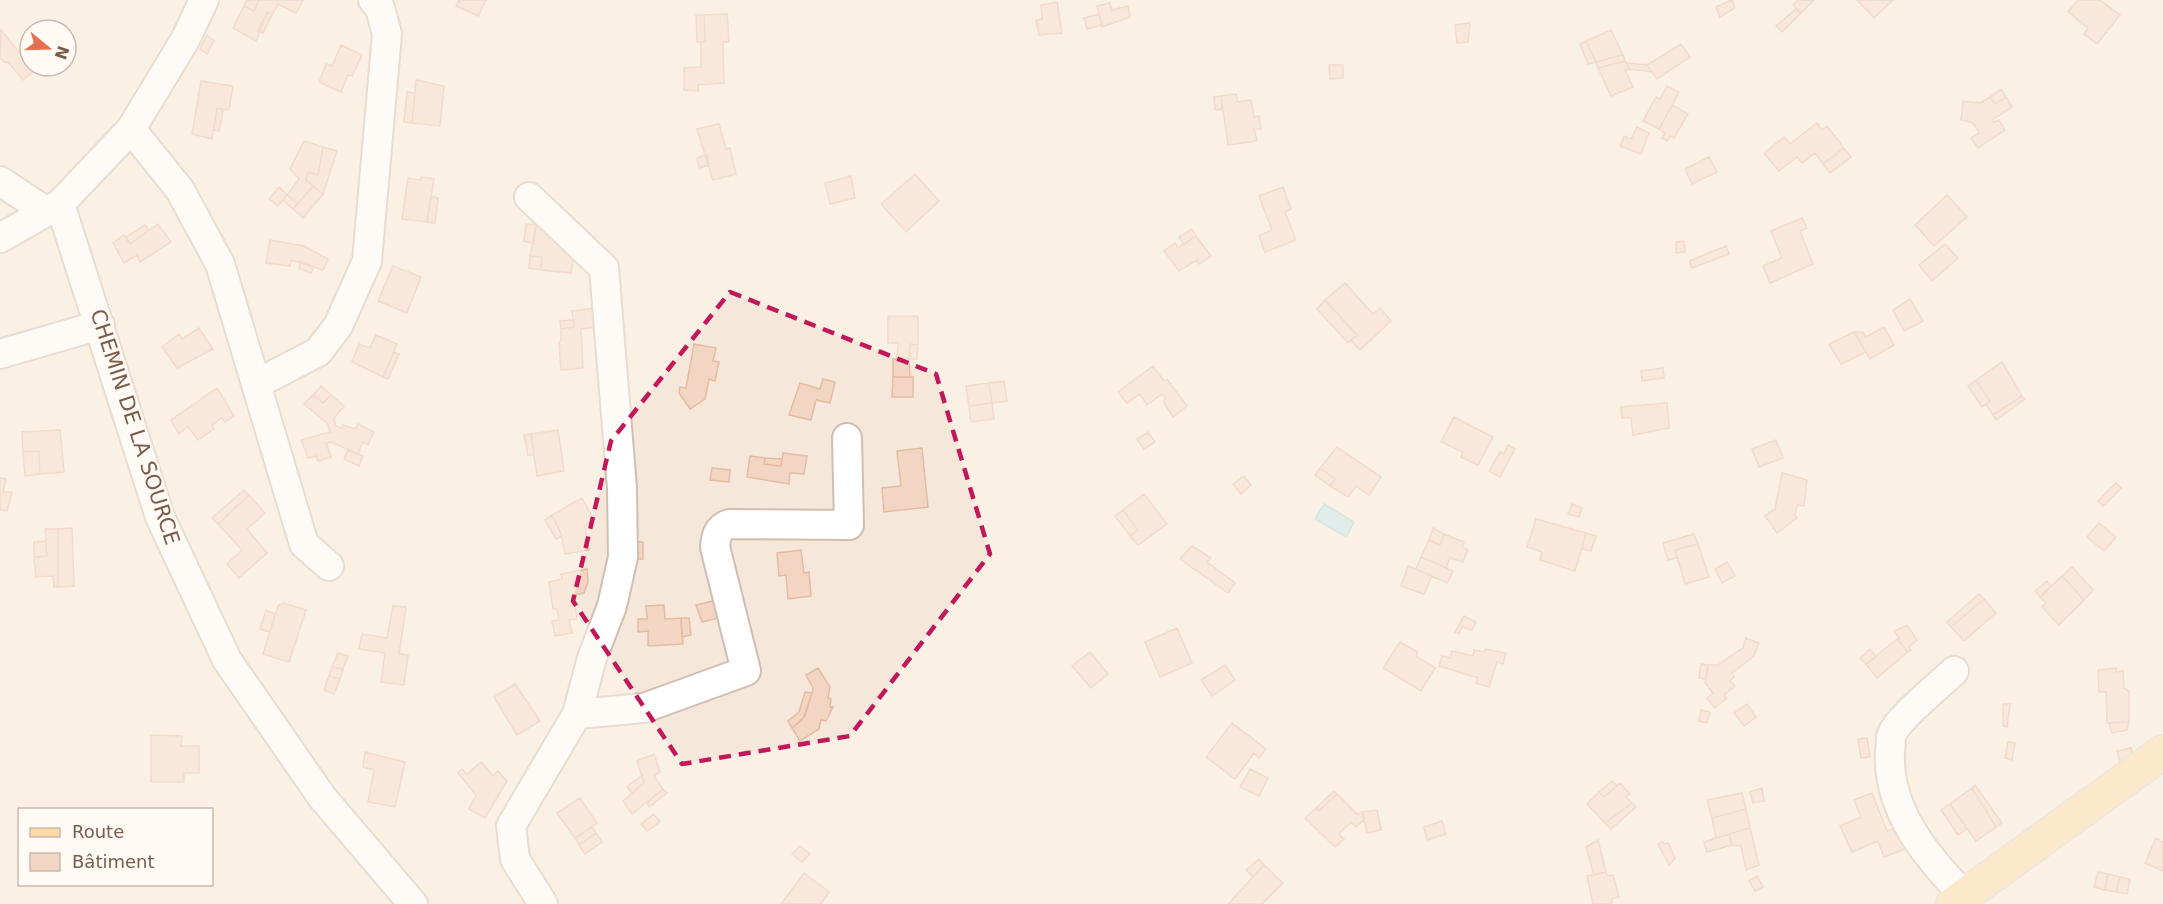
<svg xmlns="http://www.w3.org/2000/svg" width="2163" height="904" viewBox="0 0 2163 904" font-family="'DejaVu Sans',sans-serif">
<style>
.residential{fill:#f5e8da;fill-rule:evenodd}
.water{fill:#bfe3e8;stroke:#a5d3da;stroke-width:1.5}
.building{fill:#f3d5c3;stroke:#e6bba3;stroke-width:1.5}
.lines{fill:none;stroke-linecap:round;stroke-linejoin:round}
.minor-casing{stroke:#d1beb0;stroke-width:32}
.major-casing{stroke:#dad1cd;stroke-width:36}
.minor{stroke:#fff;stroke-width:28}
.major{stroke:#fbd9a5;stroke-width:33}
.marked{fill:none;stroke:#c2185b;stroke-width:4.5;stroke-dasharray:12 8;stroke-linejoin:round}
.labels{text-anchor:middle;stroke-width:5;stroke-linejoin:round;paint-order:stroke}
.street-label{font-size:21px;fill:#7a5c4d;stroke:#fffaf3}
</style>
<rect width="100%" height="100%" fill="#fdf6ec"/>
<path class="residential" d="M0,0H2163V904H0ZM30,30H66V66H30ZM20,810H212V884H20Z"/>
<path class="water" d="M1324,504L1354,522L1346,537L1315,519Z"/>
<path class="building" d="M247,0H259L254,11L244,6Z
M259,0H303L296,13L278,4L272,15L267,12L256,41L233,28L244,6L254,11Z
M459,0H486L478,16L456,6Z
M1732,0L1735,8L1720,17L1716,7Z
M1798,0H1814L1801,13L1793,5Z
M1857,0H1893L1874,18Z
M2078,0H2100L2120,15L2097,44L2084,34L2088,28L2068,12Z
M1057,2L1062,33L1039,35L1036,20L1042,19L1041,5Z
M1110,3L1112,10L1128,6L1130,17L1102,27L1097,6Z
M1796,9L1801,13L1782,32L1776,26Z
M267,12L272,15L263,33L258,31Z
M727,14L729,42H723L724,83L698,85V91L684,90V68L701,67V42L705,41L704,15Z
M1099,14L1102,25L1087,29L1084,18Z
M696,15H704L705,41L697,42Z
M1470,23L1468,42L1457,43L1455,25Z
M1,30L34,71L23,80L8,62L5,63L0,57Z
M1611,30L1623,55L1596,62L1586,41Z
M207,35L214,41L207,54L200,49Z
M1586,41L1596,62L1588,64L1580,44Z
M1681,44L1690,57L1657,79L1647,65Z
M341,45L362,55L352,76L348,75L341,92L319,82L326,64L332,66Z
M1623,55L1625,61L1598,68L1596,62Z
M1625,61L1630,69L1625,70L1633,87L1611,96L1598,68Z
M1626,63L1647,65L1652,72L1630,69Z
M1329,65H1343V78L1330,79Z
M416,80L444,86L440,126L412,123Z
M201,81L233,86L229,110L217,108L212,139L192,134Z
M1667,86L1679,92L1659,129L1643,121L1656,97L1660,99Z
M2001,89L2006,97L1995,104L1990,97Z
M407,92L415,93L412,123L404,122Z
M1236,94L1238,102L1251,100L1254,117L1259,116L1261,129H1254L1257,141L1228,145L1221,96Z
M1221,96L1222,109L1215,110L1214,97Z
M1990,97L1995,104L2006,97L2012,107L1992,120L1994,122L1999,120L2005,130L1978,148L1971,138L1979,133L1975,126L1971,122L1961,120L1963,101L1980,103Z
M1672,105L1688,114L1674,138L1670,136L1667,141L1662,138L1665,133L1659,129Z
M217,108L223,110L219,131L214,130Z
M1817,123L1822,130L1827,126L1844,148L1823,164L1815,153L1802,163L1797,157L1779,171L1764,153L1784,137L1790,144Z
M719,124L726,149L730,148L736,174L713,180L697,129Z
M1637,127L1649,133L1641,154L1620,146L1624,136L1631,139Z
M304,141L323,147L318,175L308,172L306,180L313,186L298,204L287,195L299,179L290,169Z
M323,147L337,151L323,194L306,180L308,172L318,175Z
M1844,148L1851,157L1830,173L1823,164Z
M707,155L709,165L699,168L697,158Z
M1709,157L1717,172L1692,184L1685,169Z
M915,174L939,201L906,232L881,204Z
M851,176L855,198L830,204L825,183Z
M421,177L434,179L427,222L402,219L408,178L421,180Z
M313,186L323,194L303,218L293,209Z
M279,187L287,195L278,206L269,199Z
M1283,187L1291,209L1285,212L1296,240L1265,252L1259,236L1272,230L1259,196Z
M287,195L298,204L293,209L283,200Z
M1947,195L1967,217L1934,246L1915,225Z
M431,196L438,198L435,223L427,222Z
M1802,218L1807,228L1800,231L1813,264L1770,283L1763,266L1782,258L1771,231Z
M158,224L171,242L140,262L137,255L124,263L113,243L124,235L130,244Z
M526,224L536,225L534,244L524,241Z
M145,225L149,230L130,244L126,237Z
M536,225L549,227L566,239L564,252L574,253L571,273L541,270L542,257L530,256Z
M1192,229L1196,236L1184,245L1179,237Z
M1196,236L1211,256L1199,264L1197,260L1179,271L1164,251L1175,243L1178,248Z
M270,240L304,246L328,259L323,270L291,260L290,266L266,263Z
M1684,241L1685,252L1676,253V242Z
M1945,244L1958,258L1932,281L1919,265Z
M1726,246L1729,254L1692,268L1689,261Z
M530,256L542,257L541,270L529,268Z
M301,261L314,267L311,273L299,268Z
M393,266L421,277L407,313L378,301Z
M1345,283L1373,314L1380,308L1391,321L1360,350L1351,340L1357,335L1325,300Z
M1910,299L1923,321L1904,331L1893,310Z
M1325,300L1357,335L1348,343L1317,309Z
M596,308L597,327L581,329L583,368L561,370L559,342L561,341V329L574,327L572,311Z
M888,316H918V345L910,344L909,359H897L898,343H888Z
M573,320L574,327L561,329L560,321Z
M1884,327L1894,345L1870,359L1854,332H1863L1866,337Z
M199,328L213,349L177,368L162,347L179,334L182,339Z
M1854,332L1866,352L1841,364L1829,344Z
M376,335L397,344L383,377L352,362L359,344L370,348Z
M694,344L716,348L713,361L719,362L715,381L709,379L705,399L690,409L679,393L680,387L686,388Z
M910,344L918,345L917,359H909Z
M394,352L399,354L388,379L383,377Z
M893,359H909L910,377H893Z
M2002,362L2022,396L1993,415L1986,404L1990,401L1976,380Z
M1153,366L1164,381L1167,379L1187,406L1173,417L1163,401L1166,398L1162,394L1147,405L1140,394L1127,403L1118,392Z
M1663,368L1664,378L1642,381L1641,371Z
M893,377H913V397H892Z
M823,379L835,382L830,403L816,400L811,420L789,415L800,383L820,389Z
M1976,380L1990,401L1982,407L1968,386Z
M1004,381L1007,401L992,403L989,383Z
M989,383L992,403L969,406L966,386Z
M321,386L331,395L323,403L313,395Z
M217,388L234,416L225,422L222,418L212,425L214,429L198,440L188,426L179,434L171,420Z
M313,395L323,403L331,395L344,406L334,418L336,426L342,428L343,425L355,429L358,424L374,432L368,445L363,442L358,454L331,442L326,443L331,457L318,461L316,456L308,458L301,440L330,432L328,424L304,404Z
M2022,396L2025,399L1996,420L1993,415Z
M992,403L994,419L971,422L969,406Z
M1667,403L1669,428L1633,435L1631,418H1622L1621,407Z
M1454,417L1493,437L1478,465L1461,457L1463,452L1441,442Z
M60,430L64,472L40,474L39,451L23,452L22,432Z
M558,430L564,471L537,476L531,434Z
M1148,432L1155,442L1144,449L1137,439Z
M531,434L534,455H528L524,435Z
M1776,440L1783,458L1759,467L1752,449Z
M1508,445L1515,449L1500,477L1489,471L1500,452L1504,454Z
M1337,447L1381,477L1369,495L1356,486L1348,497L1330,486L1335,479L1320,468Z
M922,448L928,507L884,512L882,488L901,486L897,451Z
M348,450L363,456L359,466L344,459Z
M39,451L40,474L25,476L23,452Z
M783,453L807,456L804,474L790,473L789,484L747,477L750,456L765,458L764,464L781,466Z
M765,458L782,459L781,466L764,464Z
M712,468L730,470L729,482L710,480Z
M1320,468L1335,479L1330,486L1315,475Z
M1782,473L1807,480L1804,506L1797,505L1795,516L1797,518L1777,533L1765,516L1775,509Z
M1244,476L1251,485L1241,494L1233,484Z
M0,478L6,479L3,492H12L7,511L0,510Z
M2116,483L2121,488L2103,506L2098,501Z
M244,490L249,495L218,524L212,518Z
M1144,494L1167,524L1138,545L1130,536L1138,530L1123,510Z
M249,495L265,513L247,529L267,553L239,578L227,564L242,550L218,524Z
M582,498L594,520L585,526L589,550L565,554L561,533L552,515Z
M1572,504L1582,508L1579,517L1568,514Z
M1123,510L1138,530L1130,536L1115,516Z
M552,515L562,536L556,539L545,520Z
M1536,519L1586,533L1575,571L1540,560L1542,552L1527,547Z
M2099,523L2116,537L2104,551L2087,537Z
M72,528L74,586L58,587V529Z
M1433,528L1444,534L1440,545L1429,540Z
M45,529H58V587H54L53,576L36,577L34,557L47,556Z
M1586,533L1596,536L1591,551L1582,549Z
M1444,534L1464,542L1462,547L1468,550L1463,562L1450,558L1446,568L1421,557L1429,540L1440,545Z
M1694,534L1698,544L1675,550L1677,558L1668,560L1663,543Z
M46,541L47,556L34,557V542Z
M633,542H643V559H634Z
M1698,544L1709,577L1685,584L1675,550Z
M1192,546L1211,558L1207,562L1235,583L1228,593L1180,559Z
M801,550L804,573L809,572L811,596L788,599L786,575L779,576L777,553Z
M1421,557L1453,571L1447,583L1416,569Z
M1727,562L1735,576L1722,583L1715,569Z
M1408,566L1432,576L1424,594L1401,586Z
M2072,567L2093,590L2084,600L2062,576Z
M587,569L588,582L584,593L573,595L577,619L569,620L572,633L555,636L552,621L559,620L557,609H553L549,582L562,579L561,574Z
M2062,576L2084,600L2059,625L2042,607L2046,603L2040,597Z
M2047,581L2051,586L2040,597L2035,591Z
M1979,594L1984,599L1951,627L1947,622Z
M1984,599L1996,613L1964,641L1951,627Z
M713,601L718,618L702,622L696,605Z
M283,603L306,610L289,662L263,654L278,606Z
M664,605L665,619L681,618L683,644L648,646V631L638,632V619H647L646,606Z
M393,606L406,607L399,654L408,655L404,685L381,682L385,653L359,649L362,634L387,638Z
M266,610L275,614L270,632L260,629Z
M1464,616L1476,622L1472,630L1462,627L1459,634L1455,632Z
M681,618H689L691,635L682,637Z
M1907,625L1917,640L1909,647L1911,650L1908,652L1897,639L1899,638L1894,631Z
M1177,628L1192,663L1160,677L1145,642Z
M1746,638L1759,643L1754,656L1732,673L1734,677L1730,681L1735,686L1724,695L1727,698L1715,708L1707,698L1713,693L1705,683L1708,665H1718L1738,651L1743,648Z
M1897,639L1908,652L1877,678L1866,664Z
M1400,642L1418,652L1416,656L1435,668L1421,691L1383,668Z
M1485,649L1506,653L1503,664L1497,662L1489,687L1476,683L1478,678L1439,666L1442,656L1450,658L1452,651L1473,656L1474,650L1484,652Z
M1870,649L1876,657L1866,664L1860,658Z
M1090,652L1108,674L1091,688L1072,666Z
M338,653L348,656L343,669L332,667Z
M1701,664L1708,665L1706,679L1699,678Z
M1225,665L1235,680L1212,696L1201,680Z
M332,667L343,669L340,679L329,676Z
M818,668L830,687L828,698L831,699L830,707H833L826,721L821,720L819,729L800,741L792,728L803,719L812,693L813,688L806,675Z
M2116,668V672L2123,671L2124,688L2129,691V722L2107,723L2106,692H2099L2098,670Z
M329,676L340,679L334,694L324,690Z
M515,684L540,721L517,735L494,697Z
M805,692L812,693L805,716L792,728L788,721L799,712Z
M1747,704L1756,717L1744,726L1734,713Z
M2003,704H2010L2007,727L2003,726Z
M1701,710L1710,712L1707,723L1699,721Z
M2129,722L2127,730L2112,733L2109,723Z
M1232,723L1266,749L1259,758L1254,753L1235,779L1206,757Z
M151,735L182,736L181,746H199V773H184V782H151Z
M1867,738L1870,757L1861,758L1858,739Z
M2008,742L2015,743L2012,760L2005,758Z
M2131,748L2133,756L2121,765L2117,751Z
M365,752L405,762L395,807L368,802L374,770L363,767Z
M654,754L660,772L654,776L663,789L632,814L623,801L644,783L637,761Z
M481,762L493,776L498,771L507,781L485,818L469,809L476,795L458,773L462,769L467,774Z
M1250,769L1268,778L1259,796L1240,787Z
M642,775L644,783L632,793L627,787Z
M1612,781L1617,786L1604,797L1599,792Z
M1620,783L1630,794L1626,797L1632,803L1605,823L1587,804L1599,792L1604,797Z
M1975,785L2002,823L1996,827L1972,788Z
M1762,788L1764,801L1753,803L1750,792Z
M1972,788L1996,827L1976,841L1950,804Z
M663,789L667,793L649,807L647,803Z
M1334,791L1337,794L1319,811L1316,808Z
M1742,793L1746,809L1712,818L1707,800Z
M1872,793L1887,831L1899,827L1907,848L1884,857L1878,841L1852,852L1840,826L1861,817L1854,800Z
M1337,794L1357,814L1362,812L1364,820L1356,827L1351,822L1339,834L1344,839L1335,847L1305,818L1316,808L1319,811Z
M580,798L597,823L575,838L557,813Z
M1632,803L1636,807L1611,829L1605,823Z
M1950,804L1967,829L1958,835L1941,810Z
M1746,809L1750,828L1716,838L1712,818Z
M1377,810L1381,830L1367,833L1362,812Z
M654,814L660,822L647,831L641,824Z
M1442,821L1446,834L1427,840L1424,827Z
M592,827L596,833L579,845L575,838Z
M1750,828L1759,865L1746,870L1741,846L1732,845L1729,834Z
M596,833L602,842L585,854L579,845Z
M1729,834L1732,845L1707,852L1704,842Z
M2156,838L2163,842V871L2145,863Z
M1598,840L1606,872L1594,875L1586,847Z
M1663,842L1664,844L1668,843L1675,858L1669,865L1658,844Z
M800,846L810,854L802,862L792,854Z
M1259,859L1264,865L1253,877L1246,870Z
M1264,865L1283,883L1262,904H1228Z
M1606,872L1607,876L1613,875L1619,897L1611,899L1612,904H1593L1587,876Z
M2098,872L2108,874L2105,890L2094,887Z
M804,873L829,892L821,904H781Z
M2108,874L2120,877L2116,892L2105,890Z
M1757,876L1763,887L1755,891L1749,881Z
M2120,877L2130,879L2127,894L2116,892Z"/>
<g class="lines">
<g class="minor-casing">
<path id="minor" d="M131,129L180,190L220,264L304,544L329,566
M0,181L47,212
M529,197L604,268L622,488L623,557L612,606L592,658L577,714L511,826L515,859L543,904
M60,204L160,517L227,660L322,797L413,904
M0,238L60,204L131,129L185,40L204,0
M0,354L100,325
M256,384L318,352L338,326L367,261L387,34L380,8L373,0
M1954,671C1939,686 1898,718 1892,734C1890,739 1891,746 1890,752C1887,809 1926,857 1965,896
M577,714L644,708L746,671L715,547C716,535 718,528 729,524L849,525L847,438"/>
</g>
<g class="major-casing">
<path id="major" d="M1953,904L2163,752"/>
</g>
<use href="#minor" class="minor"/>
<use href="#major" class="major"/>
</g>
<path d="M0 0H2163V904H0ZM730,292L936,374L990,554L850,736L682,764L573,601L611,441Z" fill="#fdf6ec" fill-opacity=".55" fill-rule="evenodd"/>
<path class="marked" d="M730,292L936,374L990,554L850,736L682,764L573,601L611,441Z"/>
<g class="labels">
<g class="street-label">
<text transform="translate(135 427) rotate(72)" y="7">CHEMIN DE LA SOURCE</text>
</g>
</g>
<rect x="18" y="808" width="195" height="78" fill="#fffaf3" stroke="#cabbb1" stroke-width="1.5"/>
<rect x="30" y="828" width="30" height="9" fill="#fbd9a5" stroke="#cabbb1" stroke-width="1.5"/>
<text x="72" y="838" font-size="18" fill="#7a5c4d">Route</text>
<rect x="30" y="853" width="30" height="18" fill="#f3d5c3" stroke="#cabbb1" stroke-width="1.5"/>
<text x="72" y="868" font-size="18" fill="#7a5c4d">Bâtiment</text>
<g transform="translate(48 48) rotate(109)"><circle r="28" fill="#fffaf3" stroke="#cabbb1" stroke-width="1.5"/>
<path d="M0-4.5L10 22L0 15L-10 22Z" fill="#e76f51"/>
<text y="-9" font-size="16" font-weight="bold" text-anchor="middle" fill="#7a5c4d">N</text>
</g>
</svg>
